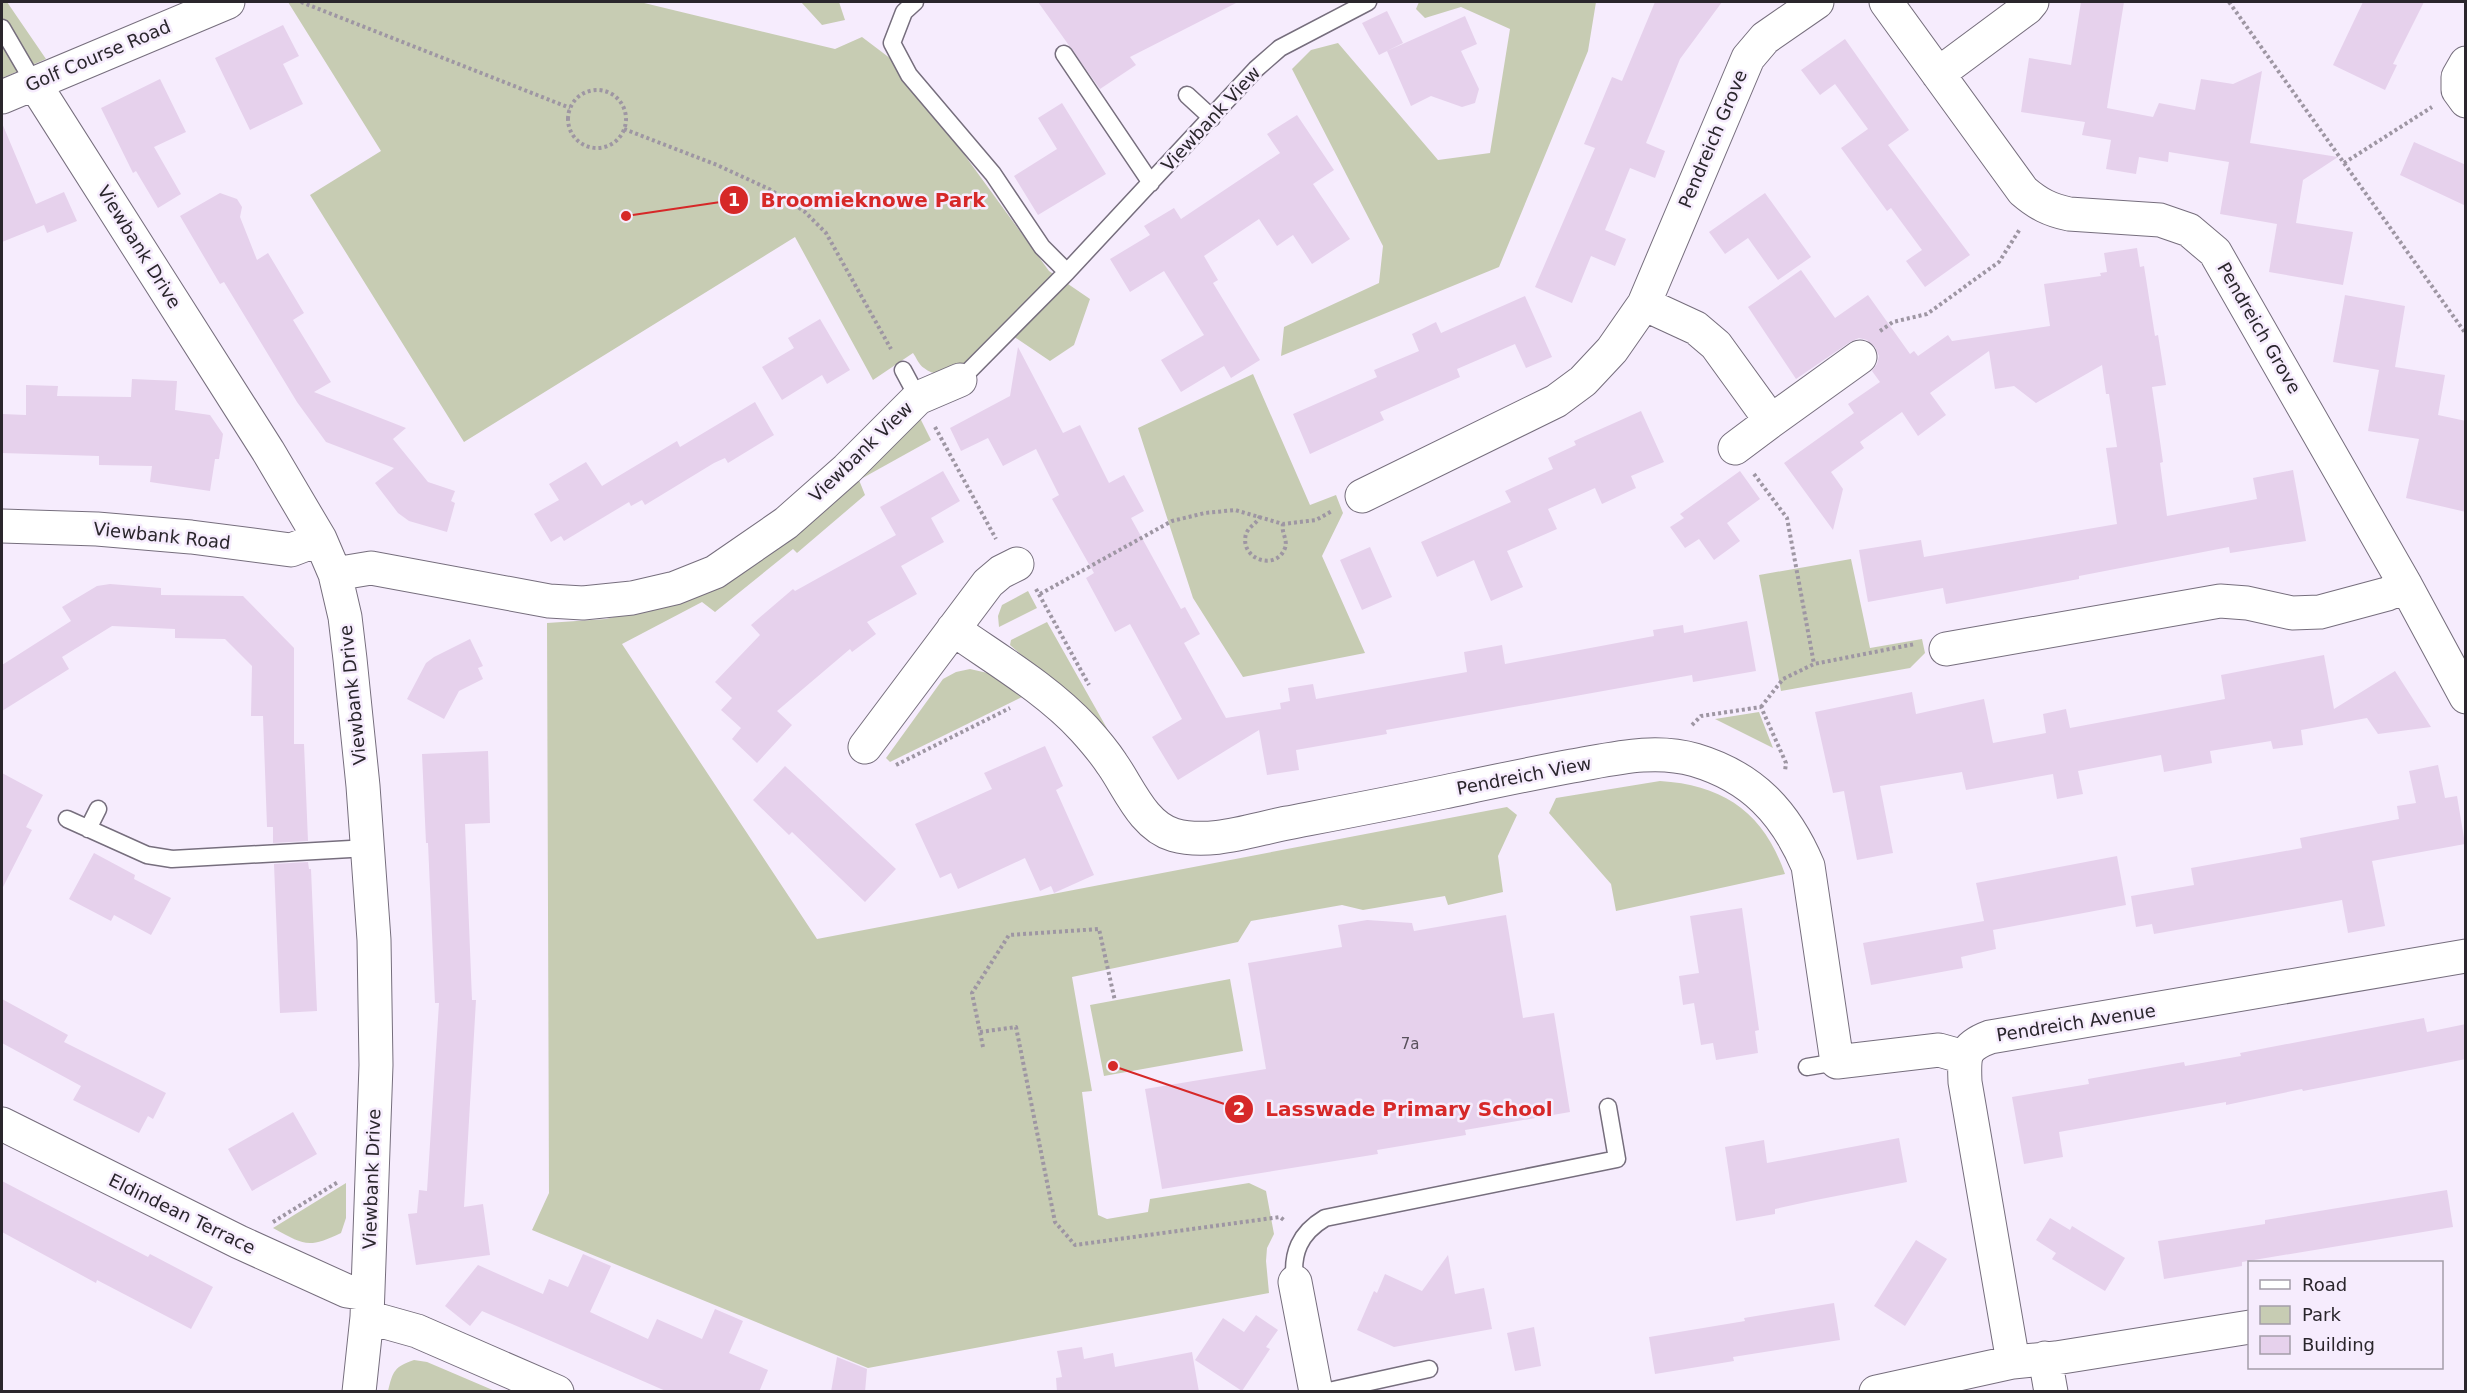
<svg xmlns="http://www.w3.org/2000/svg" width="2467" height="1393" viewBox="0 0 2467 1393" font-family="'DejaVu Sans',sans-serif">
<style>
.green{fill:#c7ccb3}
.building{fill:#e6d1ec}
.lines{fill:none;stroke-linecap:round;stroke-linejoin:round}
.service-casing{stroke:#766e7d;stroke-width:19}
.minor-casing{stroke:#766e7d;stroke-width:35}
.path{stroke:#9e96a3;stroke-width:4;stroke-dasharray:3 3;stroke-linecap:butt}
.service{stroke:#fff;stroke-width:16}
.minor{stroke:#fff;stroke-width:33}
.labels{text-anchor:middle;stroke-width:5;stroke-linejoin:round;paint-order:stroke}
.number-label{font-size:15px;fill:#59515c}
.street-label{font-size:18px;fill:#2a262c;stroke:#f6ecfd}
.leader{fill:none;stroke:#d62828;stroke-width:2}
.callout-dot{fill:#d62828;stroke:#f6ecfd;stroke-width:2}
.mark-label{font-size:18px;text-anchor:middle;font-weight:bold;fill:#fff}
.callout-label{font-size:20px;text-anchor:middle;font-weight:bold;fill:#d62828;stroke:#f6ecfd;stroke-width:5;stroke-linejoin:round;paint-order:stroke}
</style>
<rect width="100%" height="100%" fill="#f6ecfd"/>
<path class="green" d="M2,2H7L46,59L2,78Z
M288,2H640L835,49L862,37L899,65L1049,271L1090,299L1074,345L1050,361L1001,328C984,345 949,389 924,368C919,365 916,357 913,353L873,380L795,237L464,442L310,195L381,151Z
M801,2H839L845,20L822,25Z
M1419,2H1596L1588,51L1499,267L1281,356L1284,327L1379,283L1383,246L1292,69L1311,50L1338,43L1438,160L1490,153L1510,29L1461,7L1425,18L1416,9Z
M1253,374L1310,505L1336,495L1343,513L1322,556L1365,653L1243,677L1193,598L1138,428Z
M920,418L931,440L859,480L865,495L797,553L793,549L715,612L702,602L622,644L817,939L1507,807L1517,815L1498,856L1503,892L1448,905L1445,896L1363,910L1342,905L1251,921L1238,942L1072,977L1092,1091L1082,1092L1098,1215L1107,1219L1148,1212L1150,1199L1249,1183L1266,1191L1274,1234L1267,1248L1266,1261L1269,1293L868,1368L532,1230L549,1193L547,623L606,619L681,600Z
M1851,559L1870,648L1922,639L1925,653L1910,668L1781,691L1759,575Z
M1028,591L1037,608L999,627L998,616L1002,605Z
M1047,622L1109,732L1010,645L1011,640Z
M970,669L992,674L1024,696L890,762L886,758L943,679L956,672Z
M1759,712L1773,748L1715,719Z
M1660,781C1724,785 1764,813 1785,874L1616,911L1611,884L1549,813L1556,798Z
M1230,979L1243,1051L1104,1076L1090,1005Z
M346,1183V1218L341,1233C307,1249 305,1245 273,1228Z
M414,1360L427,1362L495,1391H388C393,1371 394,1367 414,1360Z"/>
<path class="building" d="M1038,2H1238L1130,57L1136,65L1100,89Z
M1655,2H1722L1680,59L1646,143L1665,151L1655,178L1630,168L1605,230L1626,239L1615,266L1591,256L1572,303L1535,287L1595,148L1584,144L1612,77L1622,81Z
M2081,2H2124L2107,108L2153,117L2159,103L2195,110L2201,79L2233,84L2262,71L2250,143L2338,157L2303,180L2296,223L2353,232L2343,285L2269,272L2277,224L2220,214L2229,162L2169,152L2168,162L2139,157L2136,174L2106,169L2111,140L2082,135L2085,122L2021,112L2029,58L2071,65Z
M2363,2H2424L2393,64L2397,65L2385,90L2333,65Z
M1387,11L1403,43L1379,55L1362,23Z
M1465,16L1477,44L1461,51L1479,89L1475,103L1462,107L1431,96L1411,106L1387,51Z
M283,25L299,56L283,64L303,104L250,130L215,58Z
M1845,39L1909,130L1888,145L1970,255L1925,287L1906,261L1922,250L1891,208L1887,211L1841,148L1868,129L1835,84L1820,95L1801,70Z
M160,79L186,132L154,147L181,194L158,208L136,171L133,173L101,108Z
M1062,103L1106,174L1038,215L1014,176L1057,149L1038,118Z
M1297,115L1334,170L1313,184L1350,239L1312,264L1293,235L1277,246L1259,219L1204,256L1218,280L1213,283L1260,360L1231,378L1224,366L1181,392L1161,360L1204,335L1164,271L1130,292L1110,259L1150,235L1144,226L1174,208L1181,219L1280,153L1267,134Z
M2,123L36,204L64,192L77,221L47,233L44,225L2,242Z
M2414,142L2466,165V206L2400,175Z
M220,193L237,199L242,207L240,217L257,260L268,253L304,313L293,320L331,382L314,392L406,428L393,439L428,482L455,491L451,501L455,503L447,532L409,521L398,513L375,483L394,468L326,442L297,402L224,282L220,284L180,216Z
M1765,193L1811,257L1778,280L1748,238L1725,254L1709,232Z
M2137,248L2140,267L2144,266L2155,336L2158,335L2166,385L2152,387L2163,462L2160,463L2167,516L2257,499L2253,478L2293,470L2306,541L2230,553L2229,547L2079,576V579L1946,604L1943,588L1868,602L1859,550L1921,540L1924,557L2117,524L2106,448L2117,447L2109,394H2106L2102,365L2036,403L2014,386L1995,389L1989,351L1930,393L1946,415L1918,436L1902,412L1860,442L1864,448L1831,472L1843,489L1833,530L1784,463L1854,413L1848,404L1880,382L1872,371L1877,364L1879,356L1875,347L1867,340L1859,338L1850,342L1796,379L1748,307L1801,270L1835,318L1868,295L1910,354L1914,351L1918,356L1948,335L1952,341L2050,326L2044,284L2101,276L2100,273L2107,272L2104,253Z
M2345,295L2405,306L2395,367L2445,375L2438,415L2466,421V512L2406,498L2419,439L2368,431L2379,370L2333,362Z
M1525,296L1552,357L1526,368L1515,344L1457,369L1460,377L1380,412L1384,420L1310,454L1293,414L1377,377L1374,370L1419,351L1412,334L1436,322L1441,333Z
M820,319L850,370L827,384L822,375L782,400L762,367L794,348L788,338Z
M1018,347L1063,433L1080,425L1109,483L1124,475L1144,511L1131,518L1181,609L1185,607L1200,634L1184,643L1226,718L1281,709L1280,703L1290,701L1288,688L1313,684L1316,699L1467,672L1464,652L1502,645L1505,664L1654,636L1653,630L1683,625L1684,633L1747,621L1756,671L1693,682L1692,675L1386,730L1387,734L1296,750L1299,770L1267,775L1259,730L1178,780L1152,737L1182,719L1130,624L1115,632L1086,578L1094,573L1052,499L1059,495L1036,449L1003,466L988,438L961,451L950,428L1010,396Z
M132,379L177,381L175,410L210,415L223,434L219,459H215L210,491L150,482L152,466L99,465V456L2,453V414L26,415V385L58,386L57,396L131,397Z
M755,402L774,435L728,463L725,458L714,463L645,505L642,500L631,506L629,502L564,541L561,536L551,542L534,514L559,500L549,484L586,462L602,486L677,441L680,447Z
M1641,411L1664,462L1631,476L1636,488L1602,504L1595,488L1548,509L1557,529L1507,551L1523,587L1491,601L1474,560L1437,577L1421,542L1511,502L1505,491L1553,469L1548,458L1576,445L1574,441Z
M943,471L960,501L931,518L944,542L901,566L917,594L867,622L876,634L852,652L850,649L777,711L792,725L757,763L732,739L741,728L721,710L732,698L715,682L760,635L751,625L793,589L795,591L896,535L880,507Z
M1740,471L1760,499L1727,523L1740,541L1714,560L1699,539L1685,548L1670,527L1684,518L1680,514Z
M1370,547L1392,597L1362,610L1340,560Z
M110,584L161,588V595L243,596L294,648V744H304L308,841L273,843V827H267L263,716H251L252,666L225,639L175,638V629L112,626L62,657L69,669L2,711V665L71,621L62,607L97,586Z
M470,639L483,666L478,668L483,679L459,691L444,719L407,699L426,663L434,657Z
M2324,655L2334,709L2395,671L2431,727L2378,734L2367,718L2301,730L2303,745L2273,749L2271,741L2210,751L2212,763L2164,772L2161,755L2078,771L2083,794L2057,799L2053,774L1966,790L1962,772L1880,786L1893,853L1857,860L1844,791L1833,793L1815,712L1912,692L1916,714L1984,699L1993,743L2046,733L2043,714L2066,709L2070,728L2225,699L2221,675Z
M1045,746L1063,786L1056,790L1094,875L1054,893L1051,886L1040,891L1025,858L958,889L951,873L940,878L915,824L992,789L984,773Z
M488,751L490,823L465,824L472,1000H476L464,1207L483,1204L490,1255L416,1265L408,1214L417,1213L419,1190L427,1191L439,1003H435L428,843H426L422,754Z
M2438,765L2445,798L2457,796L2465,844L2372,861L2385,926L2348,933L2342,900L2154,934L2152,924L2136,927L2131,896L2194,885L2191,868L2302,848L2300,838L2399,819L2397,806L2416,803L2409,771Z
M785,766L896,869L865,902L792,832L789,835L753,800Z
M2,773L43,795L26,827L32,830L2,889Z
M94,853L135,875L134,879L171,898L151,935L114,915L111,921L69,899Z
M2117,856L2126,905L1993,930L1996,949L1961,957L1963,968L1871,985L1863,943L1984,921L1976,883Z
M308,862L309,869H311L317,1011L280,1013L274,864Z
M1742,908L1759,1030L1755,1031L1758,1053L1716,1060L1713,1043L1701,1045L1694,1003L1683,1005L1679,976L1699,973L1690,916Z
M1506,915L1523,1018L1554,1013L1570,1112L1465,1130L1466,1135L1377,1150L1378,1154L1162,1189L1145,1089L1266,1069L1248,963L1342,947L1338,925L1367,920L1412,923L1414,931Z
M2,999L68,1035L64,1042L166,1093L153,1119L148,1116L139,1133L73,1100L81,1086L2,1043Z
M2424,1018L2427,1032L2466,1024V1059L2303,1091L2302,1089L2226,1105V1102L2059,1132L2063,1157L2024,1164L2012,1097L2089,1084L2088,1079L2184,1062L2185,1066L2241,1056L2240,1053Z
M293,1112L317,1154L252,1191L228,1149Z
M1899,1138L1907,1182L1811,1201L1775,1209V1214L1736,1221L1725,1147L1764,1140L1767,1163Z
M2,1181L148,1257L150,1254L213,1287L191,1329L97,1280L96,1283L2,1232Z
M2447,1190L2453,1227L2242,1262V1266L2164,1279L2158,1241L2265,1224V1220Z
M2050,1218L2070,1230L2072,1226L2125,1258L2105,1291L2052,1259L2056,1253L2036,1240Z
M1916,1240L1947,1259L1905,1326L1874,1306Z
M583,1254L611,1266L590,1312L648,1339L657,1319L702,1339L715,1309L743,1321L729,1353L768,1370L759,1392H668L482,1311L470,1326L445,1306L478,1265L543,1294L549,1279L568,1287Z
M1448,1255L1455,1294L1484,1288L1492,1329L1394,1347L1357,1330L1374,1291L1377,1293L1385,1274L1422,1291Z
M1834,1303L1840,1340L1733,1357L1734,1361L1655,1374L1649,1337L1745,1321L1744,1318Z
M1256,1315L1278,1330L1266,1347L1270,1349L1242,1391L1195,1360L1223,1318L1244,1332Z
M1534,1327L1541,1366L1515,1371L1507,1333Z
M1082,1347L1084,1359L1113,1353L1115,1367L1192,1352L1199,1392H1057L1056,1378L1062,1377L1057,1351Z
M837,1357L867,1369L865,1392H831Z"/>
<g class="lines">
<g class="service-casing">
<path id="service" d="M915,2L904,12L892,43L909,75L993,174L1042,247L1067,272
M2,28L34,83
M1064,54L1151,183
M1187,95L1212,118
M903,370L918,398
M960,380L1067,272L1256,69L1280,48L1368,2
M67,819L147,855L172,859L368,848
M88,829L98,809
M1807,1067L1837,1062
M1295,1282C1291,1253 1300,1233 1325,1218L1617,1159L1608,1107
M1324,1392L1429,1369"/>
</g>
<g class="minor-casing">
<path id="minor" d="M1886,2L2023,191C2038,204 2050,210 2069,214L2160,220L2189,230L2215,252L2406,586L2466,697
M2466,63L2458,77V90L2466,101
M1938,74L2027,8L2032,2
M34,83L268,451L320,539L335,574L345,617L350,659L363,786L374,940L376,1065L367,1317L359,1392
M2,97L228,2
M1644,304L1696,328L1716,345L1771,421L1735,448
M1771,421L1860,357
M1362,496L1556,401L1583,381L1612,350L1644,304L1748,58L1765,38L1817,2
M2,526L97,529L191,537L291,550L320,539
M335,574L371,568L549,601L583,603L632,598L675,588L715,572L786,523L847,469L918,398L960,380
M953,629C997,660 1047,689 1084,729C1094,740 1104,752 1112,764C1129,788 1143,826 1174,835C1210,845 1251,830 1287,823C1339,813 1392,803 1444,792C1487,783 1529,774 1572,766C1613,759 1654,748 1695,760C1752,777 1785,812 1808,866L1837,1062L1939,1050L1964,1057
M1946,649L2220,601L2247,603L2292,613L2320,612L2387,594L2406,586
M865,747L988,583L1001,572L1017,564
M2,1124L239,1242L347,1291L367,1294
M1295,1282L1316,1392
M367,1317L417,1331L557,1392
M2045,1358L2051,1392
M2013,1362L1965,1082C1964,1056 1963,1047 1990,1037L2466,956
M1876,1392L2013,1362L2056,1358L2250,1327"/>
</g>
<path class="path" d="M301,2L570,108
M2229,2L2466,334
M568 119a29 29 0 1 1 58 0a29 29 0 1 1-58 0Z
M624,129L717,165L769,189L804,211L826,233L891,349
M2344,163L2432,107
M1880,331L1893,322L1927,314L1999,262L2020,229
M935,427L996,539
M1754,474L1787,518L1814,664
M1260,516C1257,524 1249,526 1246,534C1239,559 1276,572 1285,548C1288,539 1281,533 1283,524
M1036,589L1089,685
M1040,594L1172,521L1205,513L1235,510L1283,524L1316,520L1332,511
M1761,707L1783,679L1814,664L1915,644
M1692,725L1701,716L1761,707L1786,763L1785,771
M896,765L1010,708
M980,1032L1016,1027L1055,1222L1075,1245L1280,1217L1285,1221
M983,1047L972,993L1009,935L1099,929L1115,1001
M273,1222L338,1182"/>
<use href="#service" class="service"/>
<use href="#minor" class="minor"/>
</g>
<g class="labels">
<g class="number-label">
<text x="1410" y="1049">7a</text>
</g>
<g class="street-label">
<text transform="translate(98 56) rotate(-23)" y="6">Golf Course Road</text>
<text transform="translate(1211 119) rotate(-47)" y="6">Viewbank View</text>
<text transform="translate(1713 139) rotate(-67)" y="6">Pendreich Grove</text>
<text transform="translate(139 247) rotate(58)" y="6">Viewbank Drive</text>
<text transform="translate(2259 328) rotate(60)" y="6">Pendreich Grove</text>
<text transform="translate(861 452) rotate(-44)" y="6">Viewbank View</text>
<text transform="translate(162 536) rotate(6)" y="6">Viewbank Road</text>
<text transform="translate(353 695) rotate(-96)" y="6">Viewbank Drive</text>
<text transform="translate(1524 776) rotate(-11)" y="6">Pendreich View</text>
<text transform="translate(2076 1023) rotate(-9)" y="6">Pendreich Avenue</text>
<text transform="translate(372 1179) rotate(-88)" y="6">Viewbank Drive</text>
<text transform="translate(182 1214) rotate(26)" y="6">Eldindean Terrace</text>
</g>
</g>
<path class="leader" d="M626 216L734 200M1113 1066L1239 1109"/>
<g class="callout-dot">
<circle cx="626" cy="216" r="6"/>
<circle cx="1113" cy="1066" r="6"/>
<circle cx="734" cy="200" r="15"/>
<circle cx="1239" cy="1109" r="15"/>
</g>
<g class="mark-label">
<text x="734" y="206">1</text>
<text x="1239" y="1115">2</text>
</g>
<g class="callout-label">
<text x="873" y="207">Broomieknowe Park</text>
<text x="1409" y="1116">Lasswade Primary School</text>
</g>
<rect width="2467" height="1393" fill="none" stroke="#2a262c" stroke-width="6"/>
<rect x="2248" y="1261" width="195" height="108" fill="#f6ecfd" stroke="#a49da9" stroke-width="1.5"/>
<rect x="2260" y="1280" width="30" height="9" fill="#ffffff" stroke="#a49da9" stroke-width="1.5"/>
<text x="2302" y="1291" font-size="18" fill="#2a262c">Road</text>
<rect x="2260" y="1306" width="30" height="18" fill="#c7ccb3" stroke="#a49da9" stroke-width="1.5"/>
<text x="2302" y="1321" font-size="18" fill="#2a262c">Park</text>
<rect x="2260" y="1336" width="30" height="18" fill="#e6d1ec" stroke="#a49da9" stroke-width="1.5"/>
<text x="2302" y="1351" font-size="18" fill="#2a262c">Building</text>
</svg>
